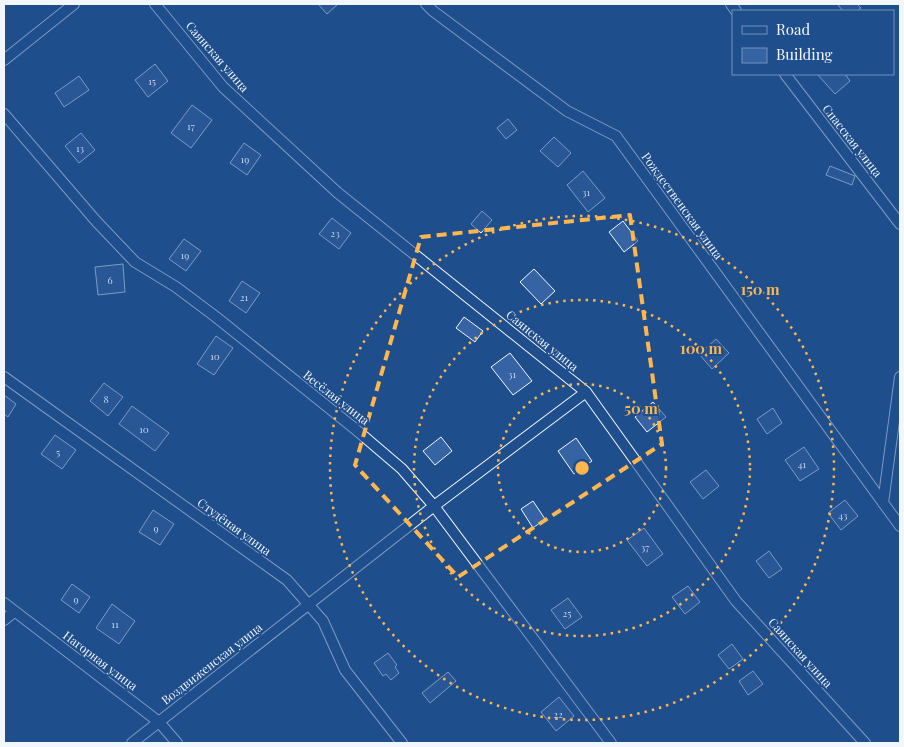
<svg xmlns="http://www.w3.org/2000/svg" width="904" height="747" viewBox="0 0 904 747" font-family="'Playfair Display',serif">
<style>
.building{fill:#3563a3;stroke:#f2f6ff}
.lines{fill:none;stroke-linecap:round;stroke-linejoin:round}
.minor-casing{stroke:#f2f6ff;stroke-width:12}
.minor{stroke:#1f4e8c;stroke-width:10}
.marked{fill:none;stroke:#ffb74d;stroke-width:4;stroke-dasharray:10 6;stroke-linejoin:round}
.ring{fill:none;stroke:#ffb74d;stroke-width:2.5;stroke-dasharray:2.5 5}
.labels{text-anchor:middle;stroke-width:4;stroke-linejoin:round;paint-order:stroke}
.number-label{font-size:10px;fill:#c3d1e8}
.street-label{font-size:12px;fill:#f2f6ff;stroke:#1f4e8c}
.centre{fill:#ffb74d;stroke:#1f4e8c;stroke-width:2.5}
.ring-label{font-size:15px;text-anchor:middle;font-weight:bold;fill:#ffb74d;stroke:#1f4e8c;stroke-width:4;stroke-linejoin:round;paint-order:stroke}
</style>
<rect width="100%" height="100%" fill="#1f4e8c"/>
<path class="building" d="M318,4H336L337,5L327,14Z
M839,4H857L861,8L857,11H843L838,5Z
M155,64L168,81L148,97L135,80Z
M817,74H845L850,81L835,94Z
M79,76L89,90L64,107L55,93Z
M192,105L212,120L191,148L171,133Z
M508,119L517,130L506,139L497,128Z
M81,133L95,150L79,163L65,146Z
M554,137L571,153L558,167L540,151Z
M244,143L261,155L247,175L230,163Z
M830,166L855,176L852,185L826,175Z
M583,171L605,198L588,212L567,185Z
M482,211L492,220L481,233L471,224Z
M332,218L351,233L339,249L319,234Z
M623,221L638,241L624,252L609,232Z
M184,239L201,251L186,271L169,259Z
M123,264L125,292L98,295L95,267Z
M534,269L555,291L541,304L520,282Z
M242,281L260,293L246,313L229,301Z
M464,317L483,331L475,342L456,328Z
M216,336L233,348L214,375L197,364Z
M716,339L729,353L712,369L699,354Z
M510,353L532,381L513,395L491,367Z
M104,383L123,397L108,416L90,401Z
M4,395L16,404L8,417L4,414Z
M653,402L666,417L647,432L635,417Z
M132,406L169,433L155,451L119,424Z
M773,408L782,423L767,434L757,419Z
M55,435L76,450L62,469L41,454Z
M441,437L452,451L435,465L423,451Z
M576,438L592,461L574,474L558,451Z
M804,447L819,469L800,481L785,460Z
M706,470L719,486L703,499L690,482Z
M845,500L858,516L841,530L828,513Z
M533,501L545,519L533,528L521,509Z
M153,510L174,524L160,545L139,532Z
M644,528L663,554L647,566L627,540Z
M769,551L782,569L769,578L756,561Z
M72,584L90,597L79,613L61,600Z
M688,586L700,602L685,614L672,597Z
M568,598L582,617L565,629L551,610Z
M112,604L135,621L119,644L96,628Z
M732,644L743,659L729,669L718,655Z
M388,653L397,665L395,667L399,673L391,680L386,674L383,676L374,663Z
M753,671L763,684L748,695L739,681Z
M448,672L456,681L430,703L422,693Z
M559,697L574,716L556,731L541,712Z"/>
<g class="lines">
<g class="minor-casing">
<path id="minor" d="M155,4L223,87L338,193L586,392L736,601L865,743
M426,4L433,11L567,111L616,136L900,526
M731,4L736,11
M4,60L74,4
M785,74L900,224
M4,114L96,221L135,262L176,287L216,317L354,428L402,469L434,506L611,743
M4,377L287,580L323,621L345,670L402,743
M883,503L900,377
M4,603L159,722L177,743
M4,620L14,612
M132,743L434,506L586,392"/>
</g>
<use href="#minor" class="minor"/>
</g>
<path d="M0 0H904V747H0ZM630,215L662,444L458,577L355,465L421,237Z" fill="#1f4e8c" fill-opacity=".55" fill-rule="evenodd"/>
<path class="marked" d="M630,215L662,444L458,577L355,465L421,237Z"/>
<g class="ring">
<circle cx="582" cy="468" r="84"/>
<circle cx="582" cy="468" r="168"/>
<circle cx="582" cy="468" r="252"/>
</g>
<g class="labels">
<g class="number-label">
<text x="152" y="85">15</text>
<text x="191" y="130">17</text>
<text x="80" y="152">13</text>
<text x="245" y="163">19</text>
<text x="586" y="196">31</text>
<text x="335" y="237">23</text>
<text x="185" y="259">19</text>
<text x="110" y="284">6</text>
<text x="244" y="301">21</text>
<text x="215" y="360">10</text>
<text x="512" y="378">31</text>
<text x="106" y="403">8</text>
<text x="144" y="433">10</text>
<text x="58" y="456">5</text>
<text x="802" y="468">41</text>
<text x="843" y="519">43</text>
<text x="156" y="532">9</text>
<text x="645" y="551">37</text>
<text x="76" y="603">9</text>
<text x="567" y="617">25</text>
<text x="115" y="628">11</text>
<text x="558" y="718">22</text>
</g>
<g class="street-label">
<text transform="translate(217 57) rotate(49)" y="4">Саянская улица</text>
<text transform="translate(852 141) rotate(52)" y="4">Спасская улица</text>
<text transform="translate(682 206) rotate(54)" y="4">Рождественская улица</text>
<text transform="translate(542 341) rotate(39)" y="4">Саянская улица</text>
<text transform="translate(336 398) rotate(38)" y="4">Весёлая улица</text>
<text transform="translate(234 527) rotate(36)" y="4">Студёная улица</text>
<text transform="translate(800 653) rotate(48)" y="4">Саянская улица</text>
<text transform="translate(100 661) rotate(37)" y="4">Нагорная улица</text>
<text transform="translate(212 664) rotate(-38)" y="4">Воздвиженская улица</text>
</g>
</g>
<circle cx="582" cy="468" r="8" class="centre"/>
<g class="ring-label">
<text x="760" y="295">150 m</text>
<text x="701" y="354">100 m</text>
<text x="641" y="414">50 m</text>
</g>
<rect width="904" height="747" fill="none" stroke="#f2f6ff" stroke-width="10"/>
<rect x="732" y="10" width="162" height="65" fill="#1f4e8c" stroke="#7391ba"/>
<rect x="742" y="26" width="25" height="8" fill="#1f4e8c" stroke="#7391ba"/>
<text x="776" y="35" font-size="15" fill="#f2f6ff">Road</text>
<rect x="742" y="48" width="25" height="15" fill="#3563a3" stroke="#7391ba"/>
<text x="776" y="60" font-size="15" fill="#f2f6ff">Building</text>
</svg>
